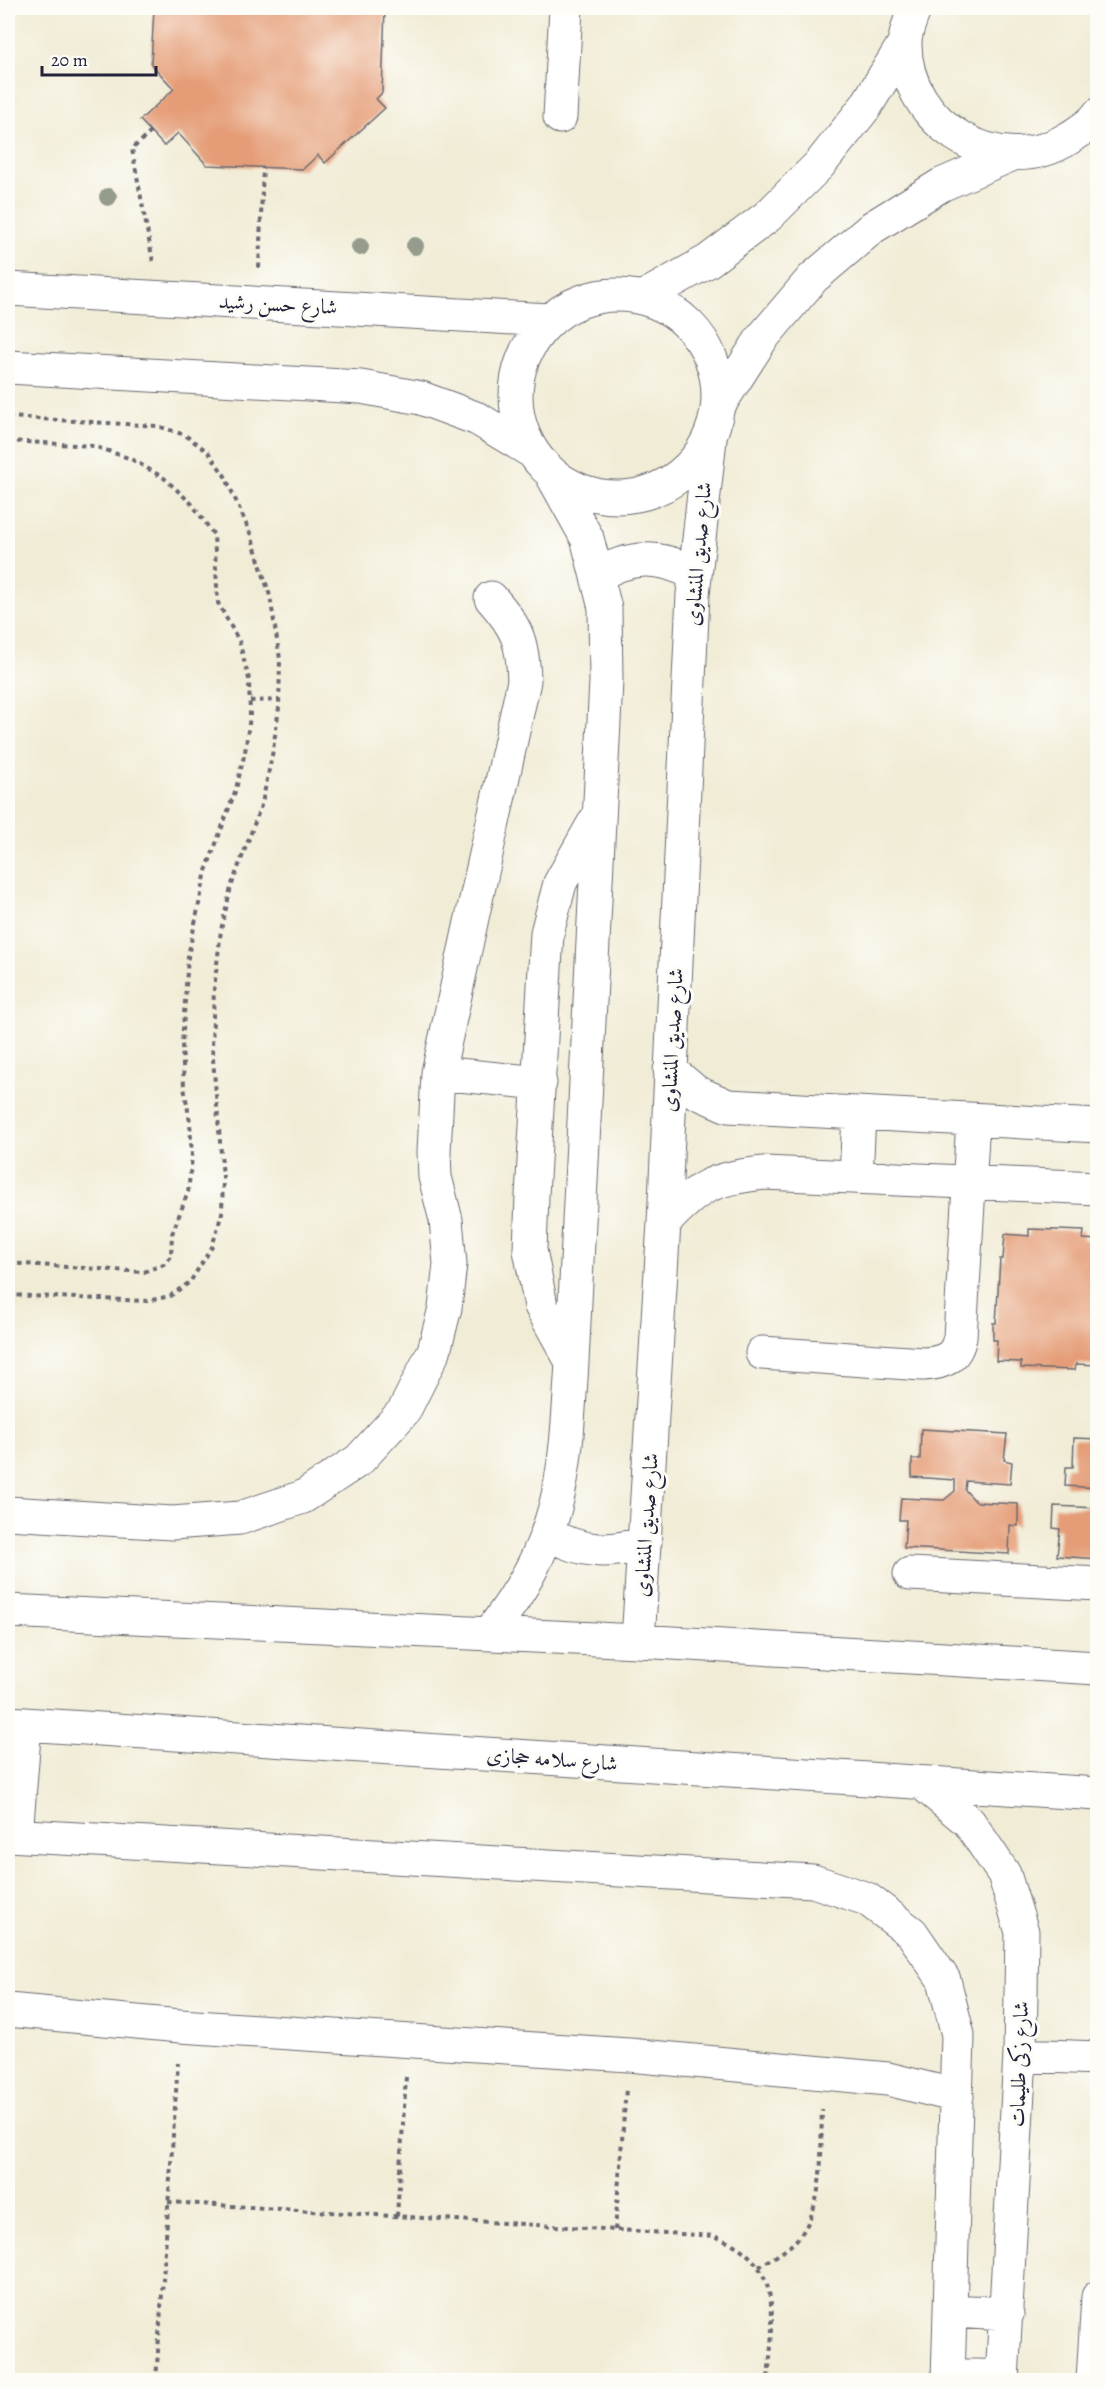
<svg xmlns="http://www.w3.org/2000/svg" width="1105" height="2388" viewBox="0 0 1105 2388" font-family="Alegreya,Amiri,serif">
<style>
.building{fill:#e59d77}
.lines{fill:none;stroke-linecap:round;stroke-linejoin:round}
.minor-casing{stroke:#6a6971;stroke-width:35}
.path{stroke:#6a6971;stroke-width:4;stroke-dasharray:4.5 4.5;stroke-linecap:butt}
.minor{stroke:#fff;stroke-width:33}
.tree{fill:#959c8d}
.labels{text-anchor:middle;stroke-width:6;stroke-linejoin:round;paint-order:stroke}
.street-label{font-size:21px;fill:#22223b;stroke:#fdfcf7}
</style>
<rect width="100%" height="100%" fill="#fdfcf7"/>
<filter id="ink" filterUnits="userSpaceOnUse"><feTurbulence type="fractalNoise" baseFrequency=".0167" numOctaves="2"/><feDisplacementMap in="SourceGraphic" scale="12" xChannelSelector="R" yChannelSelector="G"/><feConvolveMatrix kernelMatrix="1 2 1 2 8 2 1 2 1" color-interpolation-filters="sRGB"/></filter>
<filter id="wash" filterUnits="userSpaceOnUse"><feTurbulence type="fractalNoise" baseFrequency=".008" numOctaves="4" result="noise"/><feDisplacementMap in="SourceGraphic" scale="24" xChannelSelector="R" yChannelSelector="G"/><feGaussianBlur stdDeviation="1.35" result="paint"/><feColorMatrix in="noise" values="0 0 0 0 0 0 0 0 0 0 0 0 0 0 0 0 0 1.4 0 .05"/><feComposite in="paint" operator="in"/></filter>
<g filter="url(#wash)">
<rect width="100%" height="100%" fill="#f1ecd6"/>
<g id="blocks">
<path class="building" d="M154,8H385L382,93L376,99L385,108L325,163L318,155L303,169L207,165L178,133L164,146L140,120L174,89L151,64Z
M1029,1229L1084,1231L1083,1239L1098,1240V1365L1076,1364L1075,1370L1021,1368V1362L996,1361L997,1340H993V1323H996L1000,1259H1003L1005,1234L1029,1236Z
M921,1429L1007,1434L1004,1460L1012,1462L1010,1484L966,1481L965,1490L976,1502L1018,1504V1526L1010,1525L1009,1554L904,1548L906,1520H899L901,1498L944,1500L955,1491V1480L912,1477V1459H920Z
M1074,1438L1098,1439V1488L1065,1486L1066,1467H1073Z
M1054,1506L1098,1508V1559L1057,1556L1060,1529L1053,1528Z"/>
</g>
</g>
<g filter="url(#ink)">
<use href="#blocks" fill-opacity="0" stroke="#6a6971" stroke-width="1.5"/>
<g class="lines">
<g class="minor-casing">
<path id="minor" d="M915,8C911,18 905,32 905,43C904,124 999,183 1069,138C1080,131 1090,126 1098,115
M560,117L566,8
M8,289L549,320
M516 396a101 101 0 1 1 202 0a101 101 0 1 1-202 0Z
M644,297L708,261L768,216L820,164L866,106L905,42
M8,367L361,387L421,398L478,419L531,451
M719,405L762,338L813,278L873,227L941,185L1013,154
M597,576C629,555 661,555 694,574
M670,1070L696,1092L728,1106L1098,1126
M438,1073L540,1083
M856,1177L859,1115
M664,1223C700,1185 711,1179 764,1173L1098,1188
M762,1353L923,1364C944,1363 956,1358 960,1337L973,1120
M572,1362L541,1306L530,1250L532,1196L547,933L560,883L595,821
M8,1513L172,1523L240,1518L303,1497L359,1460L404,1411L434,1351L445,1308L450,1264L446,1220L435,1177L434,1152L438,1073L524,681C523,642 517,627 491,598
M548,1534C581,1552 609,1555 645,1542
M910,1574L1098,1584
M8,1611L638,1641L1098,1668
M489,1634C563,1538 565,1478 572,1362L606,681L605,608L587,538L552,475
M638,1641L664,1223L693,594L710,439
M8,1723L1098,1794
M922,1783L969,1822L1004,1874L1022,1932L1020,2055L1002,2380
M8,1835L813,1881L867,1899L912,1933L944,1980L958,2035L948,2380
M16,1835L25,1724
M8,2010L180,2026L629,2055L888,2079L957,2096
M1020,2055L1098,2058
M951,2311L1007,2314
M949,2375L1003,2377
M1093,2380L1098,2297"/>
</g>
<path class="path" d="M151,132L132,149L153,262
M259,268L263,167
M8,417L158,426L185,435L208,452L225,476L251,535L270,596L280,659L279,708L272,756L262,803L231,887L221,930L214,989L212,1047L223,1177L222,1213L212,1247L190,1282L170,1296L147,1301L8,1295
M8,441L94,446L131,459L164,478L192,504L214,535L218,603L239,641L249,679L250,716L245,752L236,789L206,871L188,956L182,1044L184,1087L190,1122L192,1157L188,1192L172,1234L171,1256L164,1264L144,1272L8,1263
M250,701L279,700
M168,2202L714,2236C722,2240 732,2243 739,2248C784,2278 771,2335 768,2380
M397,2216L406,2077
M615,2230L626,2089
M759,2267C769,2260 781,2254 790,2246C827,2215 820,2152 822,2109
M156,2380L178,2063"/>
<use href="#minor" class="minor"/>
</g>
<g class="tree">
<circle cx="108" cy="197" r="9"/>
<circle cx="415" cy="246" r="9"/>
<circle cx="360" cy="247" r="9"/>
</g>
</g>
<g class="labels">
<g class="street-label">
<text transform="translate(278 304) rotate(3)" y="7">شارع حسن رشيد</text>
<text transform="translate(698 554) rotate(-85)" y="7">شارع صديق المنشاوى</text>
<text transform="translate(672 1040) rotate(-87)" y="7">شارع صديق المنشاوى</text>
<text transform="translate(646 1525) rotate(-86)" y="7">شارع صديق المنشاوى</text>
<text transform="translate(552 1759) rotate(4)" y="7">شارع سلامه حجازى</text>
<text transform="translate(1019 2064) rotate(-88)" y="7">شارع زكى طليمات</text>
</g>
</g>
<rect width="1105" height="2388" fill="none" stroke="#fdfcf7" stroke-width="30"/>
<path d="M42 66v9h114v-9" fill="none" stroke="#22223b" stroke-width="3"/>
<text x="51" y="66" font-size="18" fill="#22223b" stroke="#fdfcf7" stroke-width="4.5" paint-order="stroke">20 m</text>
</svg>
